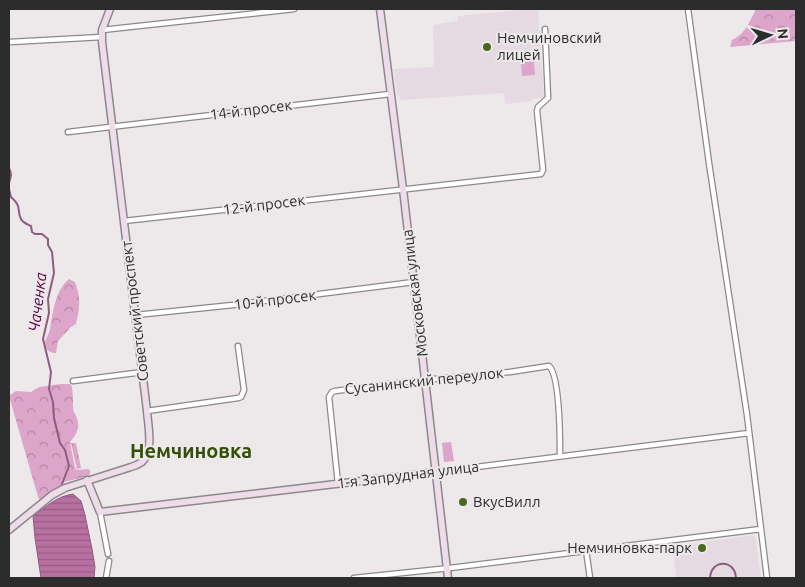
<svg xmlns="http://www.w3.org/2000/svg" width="805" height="587" viewBox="0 0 805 587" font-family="Ubuntu,sans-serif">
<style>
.built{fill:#e5dae1}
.grass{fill:#dea5ca}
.forest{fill:url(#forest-crowns)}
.water{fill:url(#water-rules);stroke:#8e5c7e}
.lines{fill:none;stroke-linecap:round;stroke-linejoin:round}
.stream{stroke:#8e5c7e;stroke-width:2}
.street-casing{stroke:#8c898b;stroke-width:7}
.secondary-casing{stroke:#8c898b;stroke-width:9}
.street{stroke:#fff;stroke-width:4.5}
.secondary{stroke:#eedce8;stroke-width:6}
.poi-dot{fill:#49691e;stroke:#ede9eb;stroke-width:2}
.labels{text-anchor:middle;stroke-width:4;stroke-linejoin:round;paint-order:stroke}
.poi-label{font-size:15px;fill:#2d2c2d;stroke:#ede9eb;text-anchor:start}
.street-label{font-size:15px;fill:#2d2c2d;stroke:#ede9eb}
.water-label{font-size:16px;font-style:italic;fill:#5f024b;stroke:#ede9eb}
.district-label{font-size:20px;font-weight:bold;fill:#334f06;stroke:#ede9eb}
</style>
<defs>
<pattern id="forest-crowns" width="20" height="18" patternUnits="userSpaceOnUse" patternTransform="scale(1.25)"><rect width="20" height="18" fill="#dea5ca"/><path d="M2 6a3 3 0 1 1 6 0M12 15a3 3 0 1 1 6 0" fill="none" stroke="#b487a4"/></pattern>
<pattern id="water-rules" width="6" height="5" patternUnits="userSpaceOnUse" patternTransform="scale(1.25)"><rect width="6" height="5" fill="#b870a1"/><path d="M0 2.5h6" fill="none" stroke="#965c84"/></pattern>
</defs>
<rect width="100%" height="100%" fill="#ede9eb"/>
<path class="built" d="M529,9H538L544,98L532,99V101L505,104L504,93L400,100L399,95H397L394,69L434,67L433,26L437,24L458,21V16Z
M755,535L761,578H676L673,546Z"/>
<path class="grass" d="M533,52L535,75L522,76L520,53Z
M451,442L454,461L444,462L442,443Z"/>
<path class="forest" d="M755,9H796V41L730,47L732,40C745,34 749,23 755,11Z
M69,279L75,282C78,290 80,298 79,307C79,313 77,318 76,324L71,327L58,341L56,353C51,353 46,351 45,344C45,339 49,334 50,329C53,313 55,290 69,279Z
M61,384H70L72,387C73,394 73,401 73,408C74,414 74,411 76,416C81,427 77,434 70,442L75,468L77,470L87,469L90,470V473L89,476L64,482L57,489L40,500L38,497L9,396L16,391L31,392L39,387Z
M71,443H76L81,468L77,469Z"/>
<path class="water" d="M73,494L81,501L85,515L92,549L95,567L94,578H41L35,538L33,516C46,507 57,496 73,494Z"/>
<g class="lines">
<path class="stream" d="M9,168C13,177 10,176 9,184C8,188 10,193 11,197C23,208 16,209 21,219C23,223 27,224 31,226L32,232L35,234H42L48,239V245L52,252L54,273L48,299L49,313L43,339L51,372L49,389L53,402L54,418L60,443L65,450L69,466L62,484
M710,578C711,559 735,559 736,578"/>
<g class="street-casing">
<path id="street" d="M688,9L709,163L747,415L767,578
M102,30L294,9
M10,42L102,37
M68,132L390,94
M124,221L541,174L543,170L537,111L538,107L548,98L545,29
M136,315L233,305L414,282
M73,381L143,372
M147,411L238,398L241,397L244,390L238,346
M436,472L749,433
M338,484L329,397L332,392L335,391L414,381L510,372L549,366C560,376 560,440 560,456
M100,512L108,554
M586,550L590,578
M106,578L109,561
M354,578L450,568L761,529"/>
</g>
<g class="secondary-casing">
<path id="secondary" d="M380,9L403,189L448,578
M87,480L100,512L436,472
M9,530L52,495L65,488L131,467C135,466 139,464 142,462C154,450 148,426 147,411L102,42V30L110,9"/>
</g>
<use href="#street" class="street"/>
<use href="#secondary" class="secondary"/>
</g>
<g class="poi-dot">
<circle cx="487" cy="47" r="5"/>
<circle cx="463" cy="502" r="5"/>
<circle cx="702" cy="548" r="5"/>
</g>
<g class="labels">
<g class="poi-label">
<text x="497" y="43">Немчиновский<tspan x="497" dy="17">лицей</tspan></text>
<text x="473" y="507">ВкусВилл</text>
<text x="692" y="553" text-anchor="end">Немчиновка-парк</text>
</g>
<g class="street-label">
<text transform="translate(251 110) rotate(-7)" y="5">14-й просек</text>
<text transform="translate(264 205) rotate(-7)" y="5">12-й просек</text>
<text transform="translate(415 293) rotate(-97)" y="5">Московская улица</text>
<text transform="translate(275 300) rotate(-7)" y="5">10-й просек</text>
<text transform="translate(135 311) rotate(-97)" y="5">Советский проспект</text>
<text transform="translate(424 381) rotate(-6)" y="5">Сусанинский переулок</text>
<text transform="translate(408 475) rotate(-7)" y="5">1-я Запрудная улица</text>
</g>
<g class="water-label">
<text transform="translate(37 302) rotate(-83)" y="6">Чаченка</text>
</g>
<g class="district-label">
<text x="191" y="458">Немчиновка</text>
</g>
</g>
<rect width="805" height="587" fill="none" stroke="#2d2c2d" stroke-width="20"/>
<g transform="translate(770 35) rotate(85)" stroke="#ede9eb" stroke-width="4" paint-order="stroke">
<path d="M0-4L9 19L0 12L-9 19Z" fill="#2d2c2d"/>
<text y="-8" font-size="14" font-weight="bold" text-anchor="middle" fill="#2d2c2d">N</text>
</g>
</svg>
